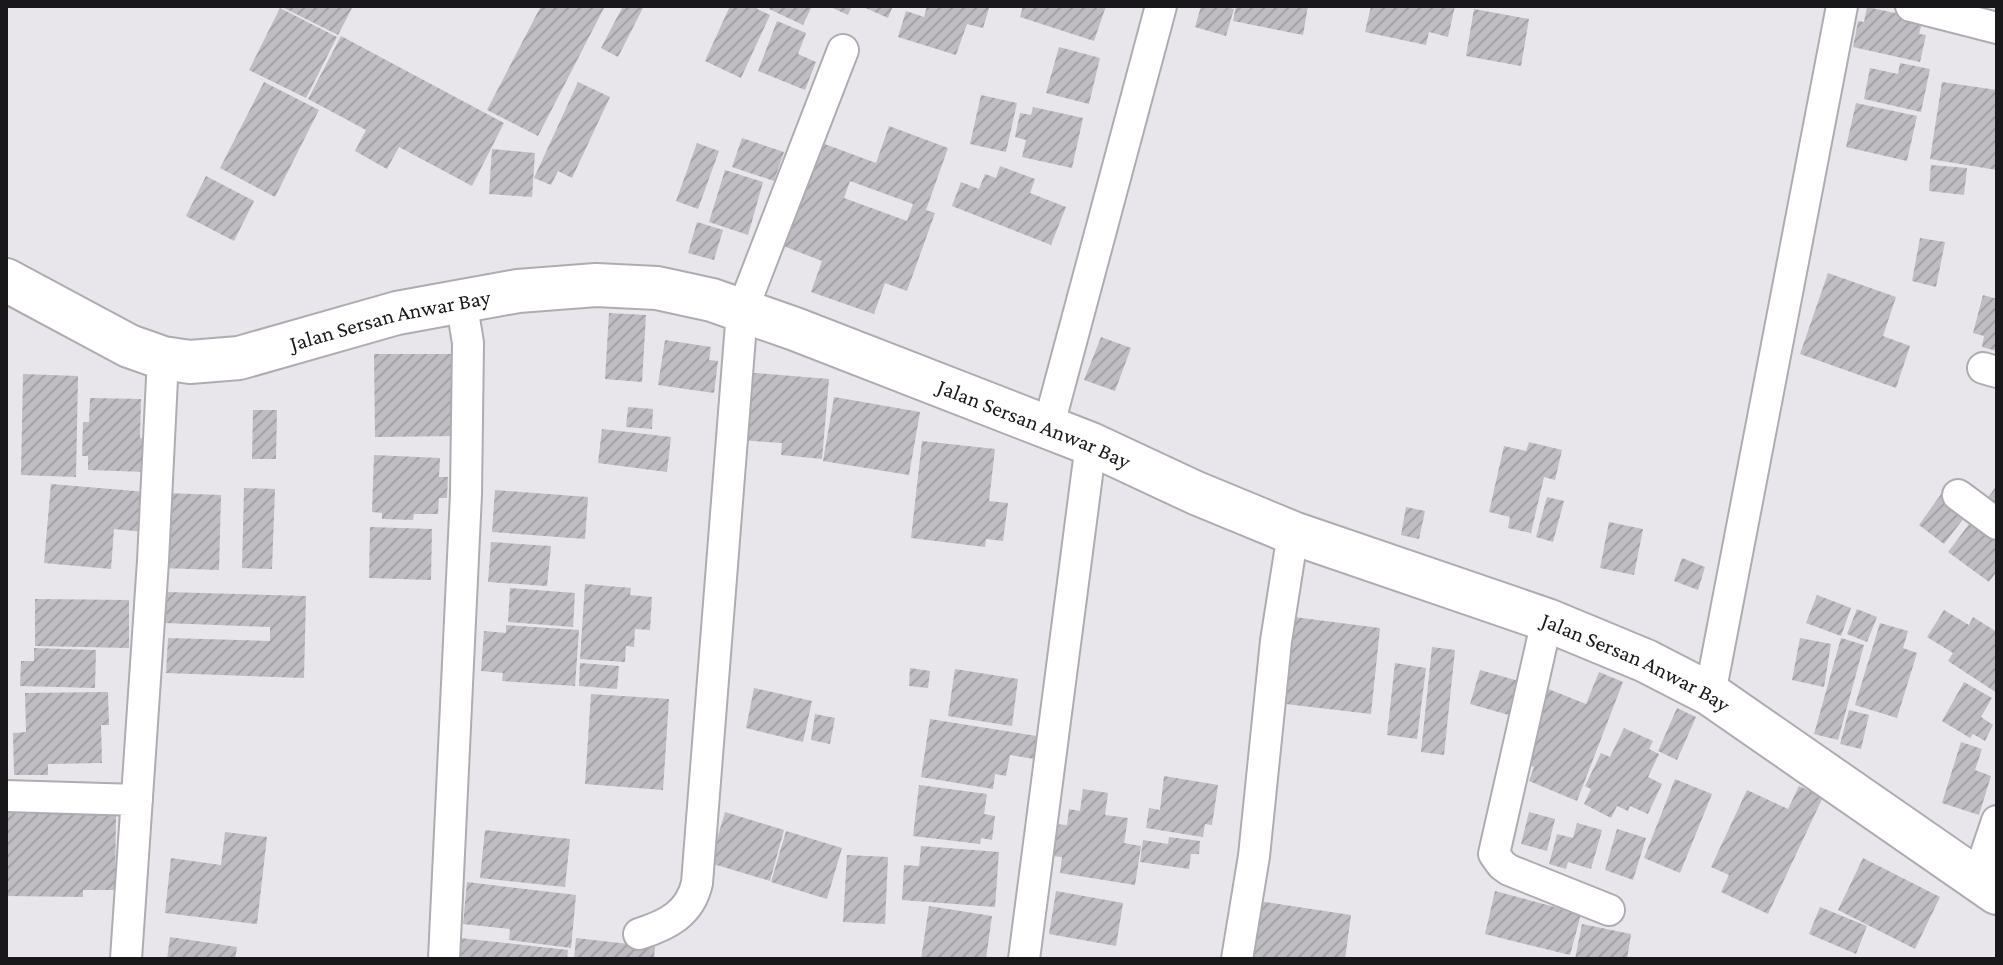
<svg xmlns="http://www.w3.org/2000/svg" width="2003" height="965" viewBox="0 0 2003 965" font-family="'Crimson Pro',serif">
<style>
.building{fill:url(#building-hatch);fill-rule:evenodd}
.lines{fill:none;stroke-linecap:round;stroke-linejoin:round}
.minor-casing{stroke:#aeacb1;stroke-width:34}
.secondary-casing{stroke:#aeacb1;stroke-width:46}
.minor{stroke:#fff;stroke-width:30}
.secondary{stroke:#fff;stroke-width:42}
.labels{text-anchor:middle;stroke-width:8;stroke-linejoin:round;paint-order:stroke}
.street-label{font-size:22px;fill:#181719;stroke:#f5f3f8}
</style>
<defs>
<pattern id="building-hatch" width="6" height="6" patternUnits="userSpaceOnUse" patternTransform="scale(2)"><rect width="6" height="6" fill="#c0bdc2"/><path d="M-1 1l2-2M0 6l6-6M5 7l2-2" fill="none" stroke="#a4a2a6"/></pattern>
</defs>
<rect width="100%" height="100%" fill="#e8e6eb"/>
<path class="building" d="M280,6H353L338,35Z
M541,6H605L538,136L487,110Z
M623,6H644L618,57L601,48Z
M730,6H759L757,9L770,15L741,78L705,61Z
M771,6H812L803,25L769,9Z
M828,6H852L848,15Z
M861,6H893L888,18Z
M927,6H983L989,8L983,28L967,24L956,55L898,37L906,11L924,17Z
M1023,6H1106L1094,41L1020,17Z
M1201,6H1223L1234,9L1226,36L1195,27Z
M1236,6H1308L1303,35L1233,21Z
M1371,6H1455L1448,37L1429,32L1426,45L1365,32Z
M1867,7L1923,19L1919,34L1926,35L1920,62L1853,47L1858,21L1864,22Z
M280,8L337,37L306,98L249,70Z
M1474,9L1529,19L1521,66L1466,56Z
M777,21L806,33L798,54L816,62L805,90L758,71Z
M341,36L504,123L472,186L399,147L387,169L355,151L366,130L308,99Z
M1059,47L1100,58L1089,104L1046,93Z
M1900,63L1930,69L1921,112L1864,99L1870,68L1898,74Z
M264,82L319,110L275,197L220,168Z
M578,82L610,97L572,178L558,171L551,185L534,178Z
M1942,82L1997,90V170L1930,159Z
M981,95L1017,103L1006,152L970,144Z
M1856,103L1917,116L1907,161L1846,147Z
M1033,107L1083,118L1072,168L1022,157L1026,140L1015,137L1020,113L1031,115Z
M889,126L948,148L926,210L935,213L907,291L885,283L874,314L811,292L822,261L778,244L822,143L876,163ZM850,181L913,204L907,221L844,198Z
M742,138L784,152L774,181L732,167Z
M697,143L719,151L698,209L676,201Z
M492,149L535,153L532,197L489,194Z
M1931,165L1967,168L1964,195L1929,191Z
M1000,166L1035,179L1030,193L1066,207L1051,245L952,206L961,182L979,189L985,174L996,178Z
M725,170L763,182L748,235L709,222Z
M206,176L254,201L234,241L186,216Z
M697,222L723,230L714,260L688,253Z
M1920,238L1945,242L1936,287L1912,281Z
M1828,273L1896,297L1883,336L1910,346L1896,388L1800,354Z
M1983,295L1997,299V351L1982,347L1984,336L1973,333Z
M609,313L646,315L642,382L605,379Z
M1101,337L1131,348L1115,391L1084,380Z
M665,340L711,347L709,360L718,361L714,393L658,385Z
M374,354H458L459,436L375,437Z
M744,372L829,379L822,459L781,455L782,443L738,440Z
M23,374L78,376L76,477L21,475Z
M834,397L920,412L909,475L823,461Z
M90,398L141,399L140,438H148L146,472L88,470V456H82L83,422H89Z
M628,407L653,409L652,429L626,427Z
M253,410H277L276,459H252Z
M602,429L671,437L667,472L598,463Z
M922,441L995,449L989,501L1008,503L1003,541L986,539L985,547L911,538Z
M1529,442L1562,450L1555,480L1544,477L1531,533L1508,528L1510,517L1489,512L1504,446L1526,451Z
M374,455L440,458L439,477H448L447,498H439L438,514H414L413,520L382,519V513L372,512Z
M51,484L147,492L144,532L114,529L111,569L44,563Z
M1997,485V506L1987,499Z
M244,488L275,489L272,569L242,568Z
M495,490L588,497L585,539L492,532Z
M165,493L221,495L219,570L162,568Z
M1941,494L1967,514L1944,544L1919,525Z
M1547,497L1564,501L1553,542L1536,537Z
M1406,507L1425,511L1419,539L1401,535Z
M1976,515L1997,532V571L1989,582L1948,552Z
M1609,522L1643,529L1634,575L1600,568Z
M370,527L432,529L431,580L369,578Z
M491,542L551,546L547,586L488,582Z
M1682,558L1705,567L1698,590L1674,581Z
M585,584L631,588L630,595L652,597L650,630L635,629L634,647L626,646L625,662L580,659Z
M510,588L575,593L573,627L508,622Z
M166,592L306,596L304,678L166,673L168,638L270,641V627L165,623Z
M1817,595L1851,608L1841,636L1806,623Z
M35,599L129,600V648L35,646Z
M1857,609L1877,617L1867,642L1847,634Z
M1944,610L1969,625L1973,617L1997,632V693L1948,661L1953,653L1927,637Z
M1286,616L1380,628L1371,714L1277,703Z
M1880,623L1908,631L1903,648L1917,653L1897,718L1855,705Z
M506,625L579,630L575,686L502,681L503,673L481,671L484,631L506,633Z
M1800,638L1831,644L1824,687L1792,680Z
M1841,638L1864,645L1838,740L1814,734Z
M1432,647L1455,650L1444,755L1421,752Z
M34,648L96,650L95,688L20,686L21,661H34Z
M580,663L619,666L617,689L579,686Z
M1395,663L1426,668L1417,739L1387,735Z
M910,668L930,671L928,688L909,686Z
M955,669L1018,679L1012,726L948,716Z
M1480,670L1526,683L1516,717L1470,704Z
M1599,672L1623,682L1577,801L1529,781L1534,767L1518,761L1546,688L1586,704Z
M1964,682L1992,698L1981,717L1993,725L1985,741L1973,734L1970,738L1942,721Z
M754,688L812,701L803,742L746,728Z
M108,692L109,725H101L102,763L48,764V775H14L13,733L26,732L25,693Z
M591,694L669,699L663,790L585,784Z
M1677,708L1696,717L1677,760L1658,751Z
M1849,710L1869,715L1861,749L1840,744Z
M815,714L835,718L830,744L811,740Z
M930,719L1037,736L1034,759L1010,755L1006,776L995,774L993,789L921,777Z
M1624,728L1653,741L1649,749L1659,754L1648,777L1662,784L1648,814L1630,806L1628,811L1617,806L1611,818L1584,804L1591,789L1585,786L1601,753L1610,757Z
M1961,742L1982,749L1975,770L1991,776L1979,815L1942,803Z
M1164,776L1218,785L1212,825L1205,824L1203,837L1146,828L1149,808L1160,810Z
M1675,779L1712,794L1680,873L1644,858Z
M919,785L987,794L984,814L995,816L992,840L981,838L980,844L913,836Z
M1799,786L1823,797L1768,914L1721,892L1729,875L1711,867L1747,790L1788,809Z
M1083,789L1108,793L1105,815L1128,818L1124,843L1141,846L1135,885L1060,873L1062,857L1051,856L1055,824L1067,825L1069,809L1080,811Z
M725,812L784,830L770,881L710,863Z
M1529,812L1555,819L1547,851L1521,844Z
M6,813L116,814L115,890H83V897L6,896Z
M1577,823L1602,830L1591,869L1568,862L1566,869L1549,864L1557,834L1573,838Z
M1617,829L1646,838L1633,880L1605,870Z
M485,830L570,839L565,887L480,878Z
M786,831L842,848L827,899L771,882Z
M225,832L267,837L257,924L165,913L171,858L221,865Z
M1169,837L1200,841L1199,854H1191L1189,869L1140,862L1143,840L1168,844Z
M921,846L999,852L995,907L902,900L904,865L919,866Z
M847,855L888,857L885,924L843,922Z
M1863,858L1940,897L1915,949L1838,910Z
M467,882L576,895L571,948L509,940L510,929L463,924Z
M1056,891L1123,903L1116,946L1049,934Z
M1495,891L1581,914L1570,955L1485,934Z
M1259,901L1351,915L1345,959H1251Z
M929,906L992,916L986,959H921Z
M1820,907L1867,926L1856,954L1809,934Z
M1582,924L1631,934L1627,959H1575Z
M170,937L237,947L235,959H167Z
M451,937L568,950L567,959H449Z
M576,938L655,947L654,959H574Z"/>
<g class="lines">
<g class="minor-casing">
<path id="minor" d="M1911,6L1997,28
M1983,368L1997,372
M1048,428L1161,6
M1958,495L1997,524
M1547,620L1494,854L1502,865L1509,870L1609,910
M1710,694L1842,6
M6,796L137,800
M1977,880L1997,821
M639,934C667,925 690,914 697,883L742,311L843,50
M126,959L153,561L163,358
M444,959L466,494L468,343L461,300
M1024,959L1091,444
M1237,959L1254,856L1276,641L1293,533"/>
</g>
<g class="secondary-casing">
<g id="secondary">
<path id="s1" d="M6,280L129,346L163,358L190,362L239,358L397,313L518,291L596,285L657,288L712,300L795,329L1091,444L1196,493L1293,533L1547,620L1646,661L1710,694L1997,893"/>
</g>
</g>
<use href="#minor" class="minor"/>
<use href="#secondary" class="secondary"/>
</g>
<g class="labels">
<g class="street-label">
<text dy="8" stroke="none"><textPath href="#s1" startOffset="408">Jalan Sersan Anwar Bay</textPath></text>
<text dy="8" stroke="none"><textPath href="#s1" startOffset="1080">Jalan Sersan Anwar Bay</textPath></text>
<text dy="8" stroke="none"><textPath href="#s1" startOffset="1728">Jalan Sersan Anwar Bay</textPath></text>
</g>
</g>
<rect width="2003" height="965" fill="none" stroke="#181719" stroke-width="16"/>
</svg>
